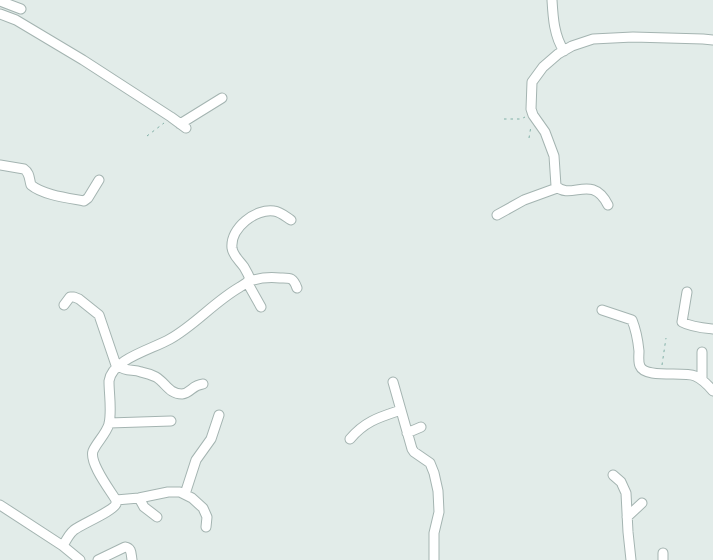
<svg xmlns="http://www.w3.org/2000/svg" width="713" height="560" viewBox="0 0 713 560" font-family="Rubik,sans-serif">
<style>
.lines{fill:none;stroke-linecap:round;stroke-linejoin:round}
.minor-casing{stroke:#a4b4b1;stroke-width:11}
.path{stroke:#81b0a7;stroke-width:1;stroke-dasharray:2.5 4;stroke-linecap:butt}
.minor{stroke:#fff;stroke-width:9}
</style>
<rect width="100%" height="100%" fill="#e2ece9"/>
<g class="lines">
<g class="minor-casing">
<path id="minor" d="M552,0C553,17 554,36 564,51
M0,1L21,9
M0,14L16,20L83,60L171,117L186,128
M180,124L222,98
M0,165L24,169C30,173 29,179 31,185C43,195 68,198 84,201L88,198L99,180
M608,205C592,173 571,201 556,186L554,156L545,132L533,115L531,109L532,82L543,67L558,54L572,46L593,39L633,37L703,39L713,40
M497,215L524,200L557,188
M251,281C249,276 247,272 244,267C240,261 233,256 232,248C230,228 256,208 274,211C281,212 286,217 291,220
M247,282L261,307
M687,292L682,322C691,327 703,328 713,329
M64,305L70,297H74L79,299L99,315L117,368
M602,310L632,320C636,330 638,341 639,351C639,355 638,362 640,366C645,379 683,371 695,376C702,379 708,385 713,391
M119,366C126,372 133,369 141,372C146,373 152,375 156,377C166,383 169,394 182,394C191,393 192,385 203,384
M702,380V352
M393,382L412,449L414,452L430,463L434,473L438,491L439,512L434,533V560
M109,423L171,421
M407,433L421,427
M350,439C365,421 380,417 401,410
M613,475L621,482L626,493L628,532L631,560
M185,494L196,460L211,439L219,415
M139,498L144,507L157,517
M116,500L139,498L168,492H180L192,498L203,508L207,517L206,527
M0,505L63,546L80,560
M627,517L642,503
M63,546C66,540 69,534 74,530C82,524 113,511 116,504C116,503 116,501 116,500C110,490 89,463 93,451C97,442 106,434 109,424C112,410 109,395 109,381C112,359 153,349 170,339C195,325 214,302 240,287C243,285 246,283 250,281C259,278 270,277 280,278C290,278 293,277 297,288
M98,560L125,547C132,548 131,554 132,560
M663,560V553"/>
</g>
<path class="path" d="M504,119H521L525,117
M147,136L164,123
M529,138L531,126
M662,365L666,338"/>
<use href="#minor" class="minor"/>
</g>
</svg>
